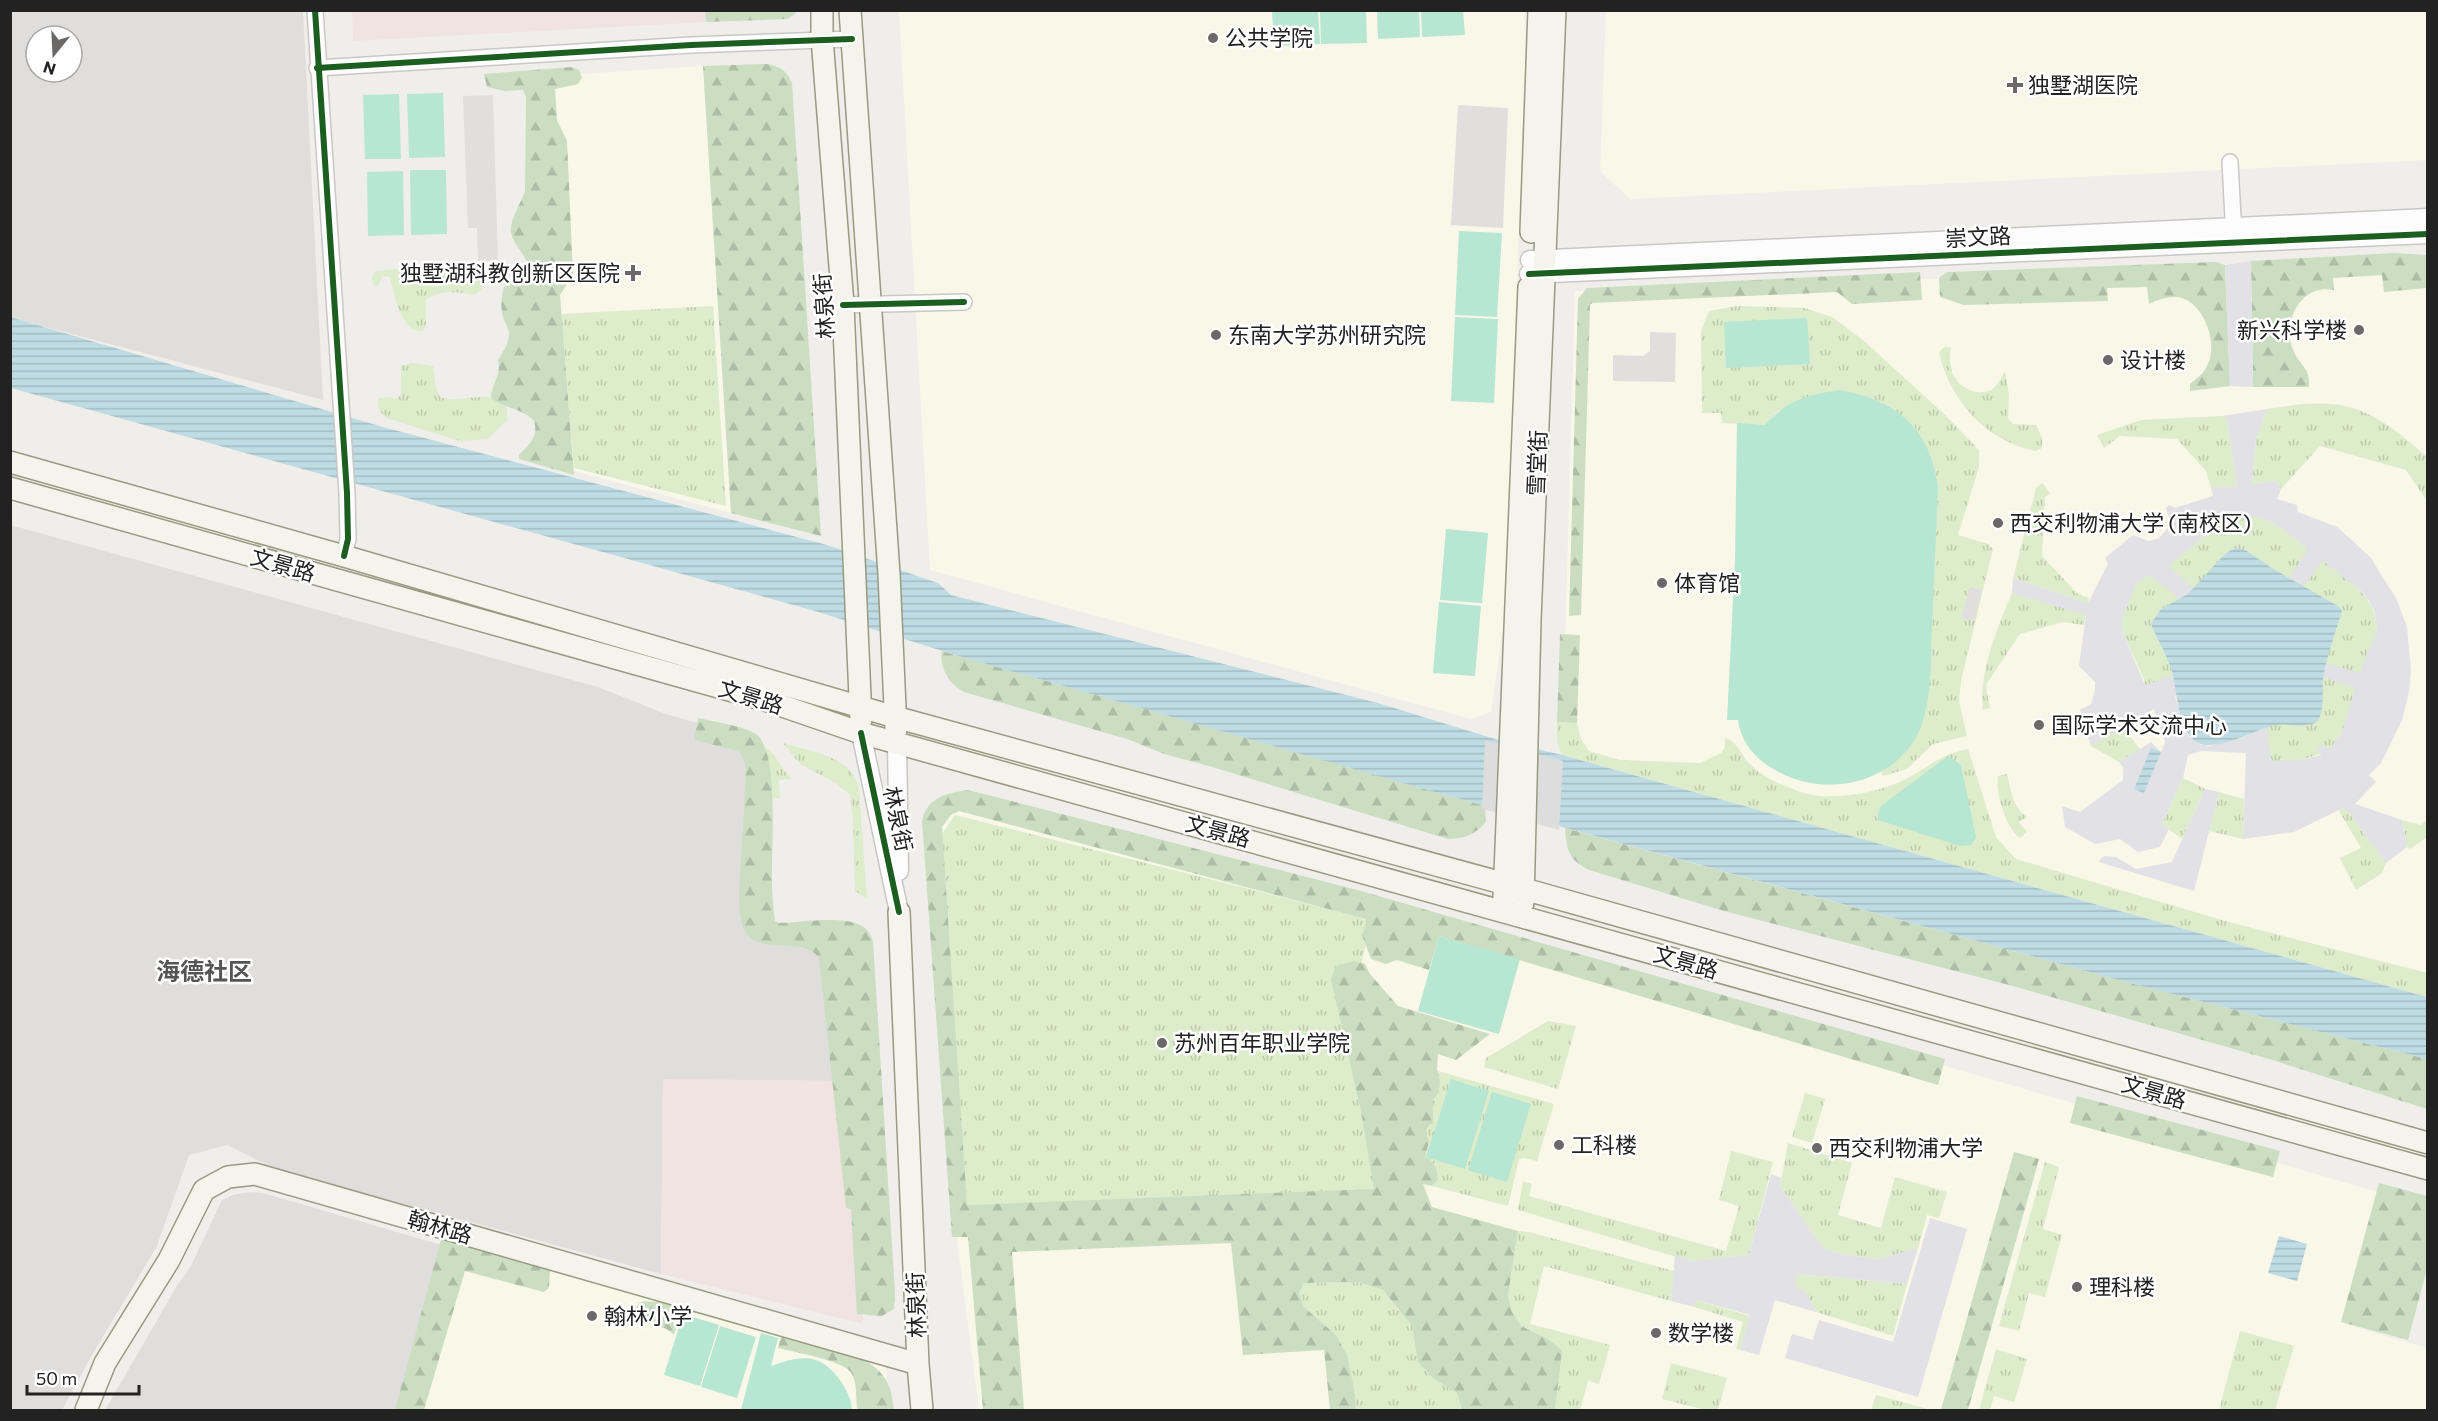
<svg xmlns="http://www.w3.org/2000/svg" width="2438" height="1421" viewBox="0 0 2438 1421" font-family="Commissioner,'Noto Sans SC',sans-serif">
<style>
.residential{fill:#dfdedc;fill-rule:evenodd}
.commercial{fill:#f1e3e1}
.education{fill:#f8f7e8}
.grass{fill:url(#grass-tufts)}
.forest{fill:url(#forest-firs)}
.pitch{fill:#b7e6d2}
.parking{fill:#e0dfde}
.plaza{fill:#e2e1e5;fill-rule:evenodd}
.water{fill:url(#water-rules)}
.pier{fill:#dedddd}
.lines{fill:none;stroke-linecap:round;stroke-linejoin:round}
.minor-casing{stroke:#c9c8c7;stroke-width:18}
.tertiary-casing{stroke:#c9c8c7;stroke-width:21}
.secondary-casing{stroke:#999a82;stroke-width:24}
.minor{stroke:#fdfcfc;stroke-width:15}
.tertiary{stroke:#fdfcfc;stroke-width:18}
.secondary{stroke:#f4f4ed;stroke-width:21}
.cycleway-casing{stroke:#fff;stroke-width:10}
.cycleway{stroke:#1b5e20;stroke-width:6}
.poi-dot{fill:#6a6968;stroke:#fff;stroke-width:2}
.labels{text-anchor:middle;stroke-width:5;stroke-linejoin:round;paint-order:stroke}
.poi-label{font-size:22px;fill:#222;stroke:#fff;text-anchor:start}
.street-label{font-size:22px;fill:#222;stroke:#fff}
.neighbourhood-label{font-size:24px;font-weight:bold;fill:#555;stroke:#fff}
</style>
<defs>
<pattern id="grass-tufts" width="24" height="20" patternUnits="userSpaceOnUse" patternTransform="scale(1.5)"><rect width="24" height="20" fill="#ddeccb"/><path d="M3 7l-1-3M5 7V3M7 7l1-3M15 17l-1-3M17 17v-4M19 17l1-3" fill="none" stroke="#bdcaae"/></pattern>
<pattern id="forest-firs" width="22" height="20" patternUnits="userSpaceOnUse" patternTransform="scale(1.5)"><rect width="22" height="20" fill="#cbdec1"/><path d="M5 1l3.5 6h-7zM16 11l3.5 6h-7z" fill="#aebea6"/></pattern>
<pattern id="water-rules" width="6" height="5" patternUnits="userSpaceOnUse" patternTransform="scale(1.5)"><rect width="6" height="5" fill="#bfdbe3"/><path d="M0 2.5h6" fill="none" stroke="#a4bcc2"/></pattern>
</defs>
<rect width="100%" height="100%" fill="#f0eeeb"/>
<path class="residential" d="M10,11H303L323,400L11,318ZM36,36H72V72H36Z
M10,525L598,687L666,714L761,741L766,928L842,926L852,1081L663,1080L661,1274L276,1169L227,1145L189,1155L157,1246L92,1355L62,1410H11Z
M249,1192L263,1193L452,1248L410,1410H105L178,1284L190,1268L222,1200L233,1195Z"/>
<path class="commercial" d="M705,10L706,22L353,41L352,11Z
M663,1079L852,1081L863,1324L661,1274Z"/>
<path class="education" d="M899,11H1525V66L1505,614L1491,712L1471,719L930,570Z
M1606,11H2427V160L1630,199L1600,171Z
M703,66L731,513L563,468L535,77Z
M2427,262V997L1562,755L1575,291Z
M959,791L1396,906L2388,1195L2352,1326L2427,1348V1410H979L954,1217L925,815Z
M456,1231L885,1354L889,1410H410Z"/>
<path class="grass" d="M462,266L480,268L476,275L483,282L481,290L474,295C458,292 441,289 426,300V324L423,331C400,334 394,292 390,277L382,276L378,286L373,284L372,278L375,271L411,268L445,269Z
M713,306L726,506L574,468L561,314Z
M1737,306L1804,308L1832,317L1863,340L1944,414L1979,450V467L1958,535L1988,544L1993,549L1961,681L1959,701L1967,736L1933,744L1907,769L1883,776L1881,772L1902,756L1930,456L1914,426L1779,410L1765,425L1722,423L1721,413H1702L1701,331L1709,311Z
M1944,347H1951C1947,369 1954,386 1976,392C1982,393 1990,392 1994,388C1999,383 2002,376 2005,371L2009,395L2008,418L2013,424L2036,425L2042,438V448L2036,451C1986,442 1949,399 1939,352Z
M411,363L433,366L436,388L440,397C456,402 469,396 485,397C493,397 499,405 507,407V420L488,439L459,441L387,418C380,413 377,408 378,398L389,397L396,399L401,395V366Z
M2302,404C2316,404 2331,403 2345,406C2377,413 2403,436 2427,457V501L2406,470L2320,446L2281,489L2276,481L2252,484L2256,440L2267,409Z
M2222,416L2227,418L2237,486L2211,488L2206,471L2177,439L2120,436L2104,448L2097,435L2141,420Z
M2042,483L2050,493L2045,497L2042,556L2078,594L2089,598L2088,603L2013,578L2036,488Z
M2245,515L2265,519L2278,526C2294,538 2310,551 2326,563C2350,582 2376,596 2377,630L2343,730L2329,751L2301,760L2286,762L2246,761V737C2192,748 2192,750 2176,696L2159,707L2146,693L2144,679L2122,631V617L2128,601L2137,583L2145,576L2169,565L2208,533L2234,516Z
M2012,593L2086,614L2084,625L2063,622L2020,634L1987,683L1986,688L1990,708L1983,710C1978,674 1998,626 2012,593Z
M1557,722L1577,723L1581,739L1589,751L1620,760L1700,763L1721,753L1725,747V738C1738,742 1741,755 1750,764C1763,778 1780,784 1798,791C1826,803 1879,793 1906,779C1930,766 1939,755 1968,749L1996,837L2016,859L2225,921L2427,973V997L1562,755L1557,742Z
M2123,727L2140,749L2119,762L2091,746Z
M783,743C811,752 851,755 859,788L867,899L855,891L853,820L850,795L836,783L800,764Z
M765,748C777,753 781,771 793,779L779,780L780,798H773L768,759Z
M2007,774C2011,791 2012,806 2027,817L2019,822L2027,832L2020,838C2006,829 1995,792 1998,776Z
M2183,778L2205,789L2182,839L2162,824Z
M2219,792L2244,799L2243,839L2209,831Z
M2343,808L2347,810L2386,863L2382,873L2356,890L2340,858L2361,848L2339,811Z
M955,815L1372,920L1359,973L1384,1191L967,1205L933,847Z
M2427,819V837L2410,849L2407,847L2402,820L2421,825Z
M1548,1021L1576,1026L1558,1089L1484,1067L1486,1058Z
M1438,1071L1554,1104L1537,1161L1524,1158L1519,1159L1508,1206L1432,1186L1438,1180C1437,1169 1436,1162 1425,1158L1429,1142L1426,1132L1429,1125L1433,1124V1100L1440,1080Z
M1805,1093L1825,1099L1812,1143L1792,1137Z
M1788,1143L1852,1163L1838,1215L1881,1228L1895,1177L1947,1192L1939,1218L1927,1215L1918,1248L1879,1259L1841,1254L1823,1248L1780,1186Z
M1731,1151L1773,1162L1749,1255L1690,1261L1518,1210L1523,1181L1532,1184L1529,1196L1726,1251L1739,1206L1719,1200Z
M2045,1162L2059,1167L2043,1229L2062,1235L2045,1297L2029,1293L2019,1331L1999,1326Z
M1518,1231L1529,1232L1674,1271L1671,1301L1544,1266L1530,1324L1610,1345L1599,1384L1588,1381L1580,1410H1555L1561,1350L1548,1339L1521,1326L1512,1312L1508,1295Z
M1796,1274L1907,1284L1893,1336L1816,1312L1806,1292L1796,1287Z
M1359,1282L1383,1290L1412,1326L1418,1362L1434,1379L1457,1393L1462,1410H1356L1355,1394L1336,1335L1304,1307L1299,1293L1304,1283Z
M1696,1300L1750,1316L1740,1350L1736,1349L1743,1322L1694,1307Z
M2240,1331L2294,1346L2275,1410H2219Z
M1996,1349L2027,1359L2014,1402L1994,1396L1990,1410H1979Z
M1671,1363L1727,1378L1718,1410H1706L1662,1399Z
M1876,1395L1928,1409V1410H1871Z"/>
<path class="forest" d="M705,11V10L798,11L788,19L706,22Z
M766,64C780,66 786,70 792,83L821,536L731,513L703,66Z
M571,67L579,70L582,78L578,84L555,89L557,120L567,141L573,275L560,295L574,475L519,459V455C529,444 539,437 534,421C522,408 505,409 491,398C491,385 502,373 498,360C503,352 509,343 509,334C509,328 506,325 504,320C500,310 501,296 504,287L522,278L528,264C524,254 513,243 511,233C509,221 521,203 525,191L526,97L523,90L505,91L487,87L484,74Z
M2394,253L2427,255V288L2384,292L2382,275L2333,278L2334,290C2322,288 2313,290 2304,298C2289,312 2285,335 2295,354C2303,369 2310,368 2309,387H2253L2251,261Z
M2216,262L2225,265L2230,386L2190,391V384C2194,380 2201,376 2204,371C2219,351 2209,316 2190,302C2178,293 2162,298 2149,304L2147,287L2107,288L2108,301L1964,305L1940,297L1939,278L1947,272Z
M1920,272L1922,300L1852,304L1837,292L1592,303L1590,305L1581,615L1569,616L1578,299L1587,288Z
M1560,634L1580,635L1577,723L1557,722Z
M942,651L1485,806L1486,822C1475,834 1465,839 1448,839L1209,766L1164,754L1127,739L964,692C949,684 939,668 942,651Z
M698,718C714,722 744,726 756,734C780,751 771,851 772,879C772,893 773,907 775,921L779,923C800,922 845,915 862,926C868,929 870,934 873,941L895,1293L894,1309L882,1316L857,1314L851,1209L846,1208L819,958C807,941 783,948 765,944C756,942 746,937 743,928C736,907 740,881 741,859C743,829 745,798 746,768L742,755L738,751L694,740Z
M968,790L1361,891L1945,1059L1938,1085L1439,936L1429,970L1397,960L1386,964L1371,959L1362,935L1366,924V919L959,811L951,815L942,827L967,1205L1374,1189L1361,1111L1331,979L1336,966L1354,961L1365,964L1370,974L1398,1006L1490,1034L1456,1060L1438,1054L1437,1069L1440,1080L1439,1092L1433,1100V1124L1429,1125L1426,1131L1429,1142L1425,1157C1436,1162 1437,1169 1438,1180L1432,1186L1423,1184L1432,1207L1518,1231L1508,1295L1512,1312L1521,1326L1548,1339L1562,1350L1555,1410H1462L1457,1393L1434,1379L1418,1362L1412,1326L1383,1290L1358,1282L1304,1283L1299,1293L1304,1307L1336,1335L1347,1355L1355,1394L1356,1410H1330L1324,1350L1243,1355L1231,1243L1012,1252L1024,1410H983L968,1237H952L922,821C927,797 947,793 968,790Z
M1565,828L2130,983L2427,1059V1109L2269,1059L2009,985L1724,911L1589,870C1568,859 1567,851 1565,828Z
M2077,1096L2280,1151L2273,1177L2070,1123Z
M2014,1152L2039,1159L1968,1410H1941Z
M2379,1183L2427,1196V1269L2408,1340L2341,1322Z
M443,1232L550,1266L549,1288L544,1292L465,1271L424,1410H395Z
M658,1294L851,1352C880,1368 891,1377 894,1410H857C856,1399 857,1383 852,1374C846,1361 794,1352 778,1348L781,1337L681,1309L674,1335C662,1320 628,1329 636,1308C640,1298 648,1302 657,1302Z"/>
<path class="pitch" d="M1272,11H1318L1320,44L1274,46Z
M1320,11H1366L1367,43L1321,44Z
M1377,11H1419L1420,37L1378,39Z
M1421,11H1463L1465,35L1422,37Z
M443,93L445,157L409,158L407,94Z
M399,94L401,159H365L363,95Z
M410,170H446L447,234L411,235Z
M403,171L404,235L368,236L367,172Z
M1459,231L1502,233L1497,317L1455,315Z
M1455,317L1498,319L1494,403L1451,401Z
M1807,318L1810,364L1726,368L1724,322Z
M1839,390C1896,400 1930,427 1938,487C1936,534 1934,581 1932,628C1930,662 1933,699 1919,731C1899,777 1840,795 1795,779C1767,769 1742,751 1738,720H1727L1735,561L1737,423L1765,425C1789,399 1805,396 1839,390Z
M1446,529L1488,533L1482,603L1440,600Z
M1439,602L1481,606L1475,676L1433,673Z
M1948,756L1961,765L1976,838L1971,845L1960,846L1878,820V814L1881,806Z
M1439,936L1520,959L1499,1034L1418,1011Z
M1451,1079L1489,1091L1465,1169L1426,1157Z
M1492,1092L1531,1104L1507,1182L1468,1170Z
M683,1314L719,1325L700,1386L664,1375Z
M720,1326L756,1337L737,1398L701,1387Z
M761,1333L778,1338L771,1366C803,1354 822,1353 842,1383C847,1391 852,1401 852,1410H741Z"/>
<path class="parking" d="M493,95L498,260L478,261L477,228H468L463,96Z
M1458,105L1508,108L1503,228L1451,225Z
M1650,332L1676,333L1675,382L1613,381V355L1643,356L1650,351Z
M1970,587L1982,590L1974,621L1961,618Z"/>
<path class="plaza" d="M2251,261L2253,387L2230,386L2225,265Z
M2267,409L2256,440L2252,484L2276,481L2281,489L2277,499L2297,505L2298,512L2337,527L2355,543L2371,558L2383,578L2396,598L2407,627L2411,670L2409,692L2402,720L2381,763L2369,775L2376,782L2355,804L2402,820L2407,847L2386,863L2347,810L2343,808L2294,832L2243,839L2246,753L2201,751L2188,755L2183,778L2162,824L2169,829L2160,847L2138,852L2120,839L2095,844L2065,827L2062,806L2080,812L2123,780V767L2119,762L2151,742L2161,752L2165,742L2154,709L2091,746L2080,710L2091,704L2095,690V682L2079,666L2086,615L2012,593L2013,578L2088,603L2108,564L2105,558L2133,535L2149,541L2159,538L2167,529L2169,518L2166,508L2169,505L2175,508L2213,496L2211,488L2237,486L2227,419L2222,416ZM2245,515L2265,519L2278,526L2308,549L2290,577L2199,594L2169,566L2208,533L2234,516ZM2323,561L2361,591L2369,601L2375,613L2377,630L2360,673L2305,657L2299,592ZM2149,575L2205,618L2173,675L2145,685L2122,631V617L2137,583ZM2306,671L2355,688L2343,730L2329,751L2324,744L2317,748L2321,755L2301,760L2272,761L2268,742V727ZM2175,696L2248,701L2246,737L2209,746L2199,744L2189,737L2185,730Z
M2205,789L2219,792L2194,891L2099,862L2101,858L2105,856L2116,857L2136,869L2172,862Z
M1771,1174L1781,1178L1780,1186L1823,1248L1841,1254L1879,1259L1918,1248L1907,1284L1796,1274V1287L1806,1292L1816,1312L1775,1300L1759,1355L1740,1350L1750,1315L1697,1300L1694,1307L1671,1301L1675,1255L1690,1261L1749,1255Z
M1930,1218L1967,1229L1918,1397L1785,1358L1792,1334L1813,1340L1819,1320L1893,1342Z"/>
<path class="water" d="M10,317L383,427L827,545L938,583L951,595L1378,703L1498,740L1562,755L2427,997V1059L2130,983L1431,791L952,654L815,611L11,388Z
M2238,548L2247,551L2270,567L2338,606L2342,610C2336,633 2326,656 2323,679C2322,694 2325,709 2317,722C2302,730 2284,721 2268,727C2248,733 2228,746 2206,745C2178,743 2178,695 2173,675C2169,658 2158,641 2151,624L2161,609L2188,594L2222,557L2231,550Z
M2151,748L2161,752L2144,793L2134,789Z
M2279,1236L2307,1244L2297,1281L2268,1273Z"/>
<path class="pier" d="M1485,740L1563,761L1559,830L1482,809Z"/>
<g class="lines">
<g class="minor-casing">
<path id="minor" d="M315,10L347,493L348,539L344,556
M317,68L691,45L852,39
M2230,162L2234,237
M843,305L964,302"/>
</g>
<g class="tertiary-casing">
<path id="tertiary" d="M1530,260L2428,218
M1529,274L2428,234
M861,733L899,912
M897,743L899,871"/>
</g>
<g class="secondary-casing">
<path id="secondary" d="M822,10V38L843,305L861,720
M850,10L889,574L896,730
M1531,232L1539,10
M10,462L344,556L895,717L1524,889L2428,1143
M10,488L768,701L861,733L2428,1169
M1504,897L1529,287
M1523,903L1530,620L1555,10
M899,912L918,1364L922,1410
M86,1410L105,1363L169,1260L204,1190L228,1177L255,1174L918,1364"/>
</g>
<use href="#minor" class="minor"/>
<use href="#tertiary" class="tertiary"/>
<use href="#secondary" class="secondary"/>
<g class="cycleway-casing">
<path id="cycleway" d="M315,10L347,493L348,539L344,556
M317,68L691,45L852,39
M1529,274L2428,234
M843,305L964,302
M861,733L899,912"/>
</g>
<use href="#cycleway" class="cycleway"/>
</g>
<g class="poi-dot">
<circle cx="1213" cy="38" r="6"/>
<path d="M2012 76h6v6h6v6h-6v6h-6v-6h-6v-6h6z"/>
<path d="M630 264h6v6h6v6h-6v6h-6v-6h-6v-6h6z"/>
<circle cx="2359" cy="330" r="6"/>
<circle cx="1216" cy="335" r="6"/>
<circle cx="2108" cy="360" r="6"/>
<circle cx="1998" cy="523" r="6"/>
<circle cx="1662" cy="583" r="6"/>
<circle cx="2039" cy="725" r="6"/>
<circle cx="1162" cy="1043" r="6"/>
<circle cx="1559" cy="1145" r="6"/>
<circle cx="1817" cy="1148" r="6"/>
<circle cx="2077" cy="1287" r="6"/>
<circle cx="592" cy="1316" r="6"/>
<circle cx="1656" cy="1333" r="6"/>
</g>
<g class="labels">
<g class="poi-label">
<text x="1225" y="46">公共学院</text>
<text x="2028" y="93">独墅湖医院</text>
<text x="620" y="281" text-anchor="end">独墅湖科教创新区医院</text>
<text x="2347" y="338" text-anchor="end">新兴科学楼</text>
<text x="1228" y="343">东南大学苏州研究院</text>
<text x="2120" y="368">设计楼</text>
<text x="2010" y="531">西交利物浦大学 (南校区)</text>
<text x="1674" y="591">体育馆</text>
<text x="2051" y="733">国际学术交流中心</text>
<text x="1174" y="1051">苏州百年职业学院</text>
<text x="1571" y="1153">工科楼</text>
<text x="1829" y="1156">西交利物浦大学</text>
<text x="2089" y="1295">理科楼</text>
<text x="604" y="1324">翰林小学</text>
<text x="1668" y="1341">数学楼</text>
</g>
<g class="street-label">
<text transform="translate(1978 237) rotate(-3)" y="8">崇文路</text>
<text transform="translate(824 306) rotate(-94)" y="8">林泉街</text>
<text transform="translate(1537 463) rotate(-88)" y="8">雪堂街</text>
<text transform="translate(283 565) rotate(16)" y="8">文景路</text>
<text transform="translate(751 697) rotate(17)" y="8">文景路</text>
<text transform="translate(898 819) rotate(78)" y="8">林泉街</text>
<text transform="translate(1218 831) rotate(15)" y="8">文景路</text>
<text transform="translate(1686 962) rotate(16)" y="8">文景路</text>
<text transform="translate(2154 1092) rotate(16)" y="8">文景路</text>
<text transform="translate(440 1227) rotate(16)" y="8">翰林路</text>
<text transform="translate(916 1305) rotate(-92)" y="8">林泉街</text>
</g>
<g class="neighbourhood-label">
<text x="204" y="980">海德社区</text>
</g>
</g>
<rect width="2438" height="1421" fill="none" stroke="#222222" stroke-width="24"/>
<g transform="translate(54 54) rotate(198)"><circle r="28" fill="#ffffff" stroke="#a7a7a7" stroke-width="1.5"/>
<path d="M0-4.5L10 22L0 15L-10 22Z" fill="#6a6968"/>
<text y="-9" font-size="16" font-weight="bold" text-anchor="middle" fill="#222222">N</text>
</g>
<path d="M27 1385v9h112v-9" fill="none" stroke="#222222" stroke-width="3"/>
<text x="36" y="1385" font-size="18" fill="#222222" stroke="#ffffff" stroke-width="4.5" paint-order="stroke">50 m</text>
</svg>
